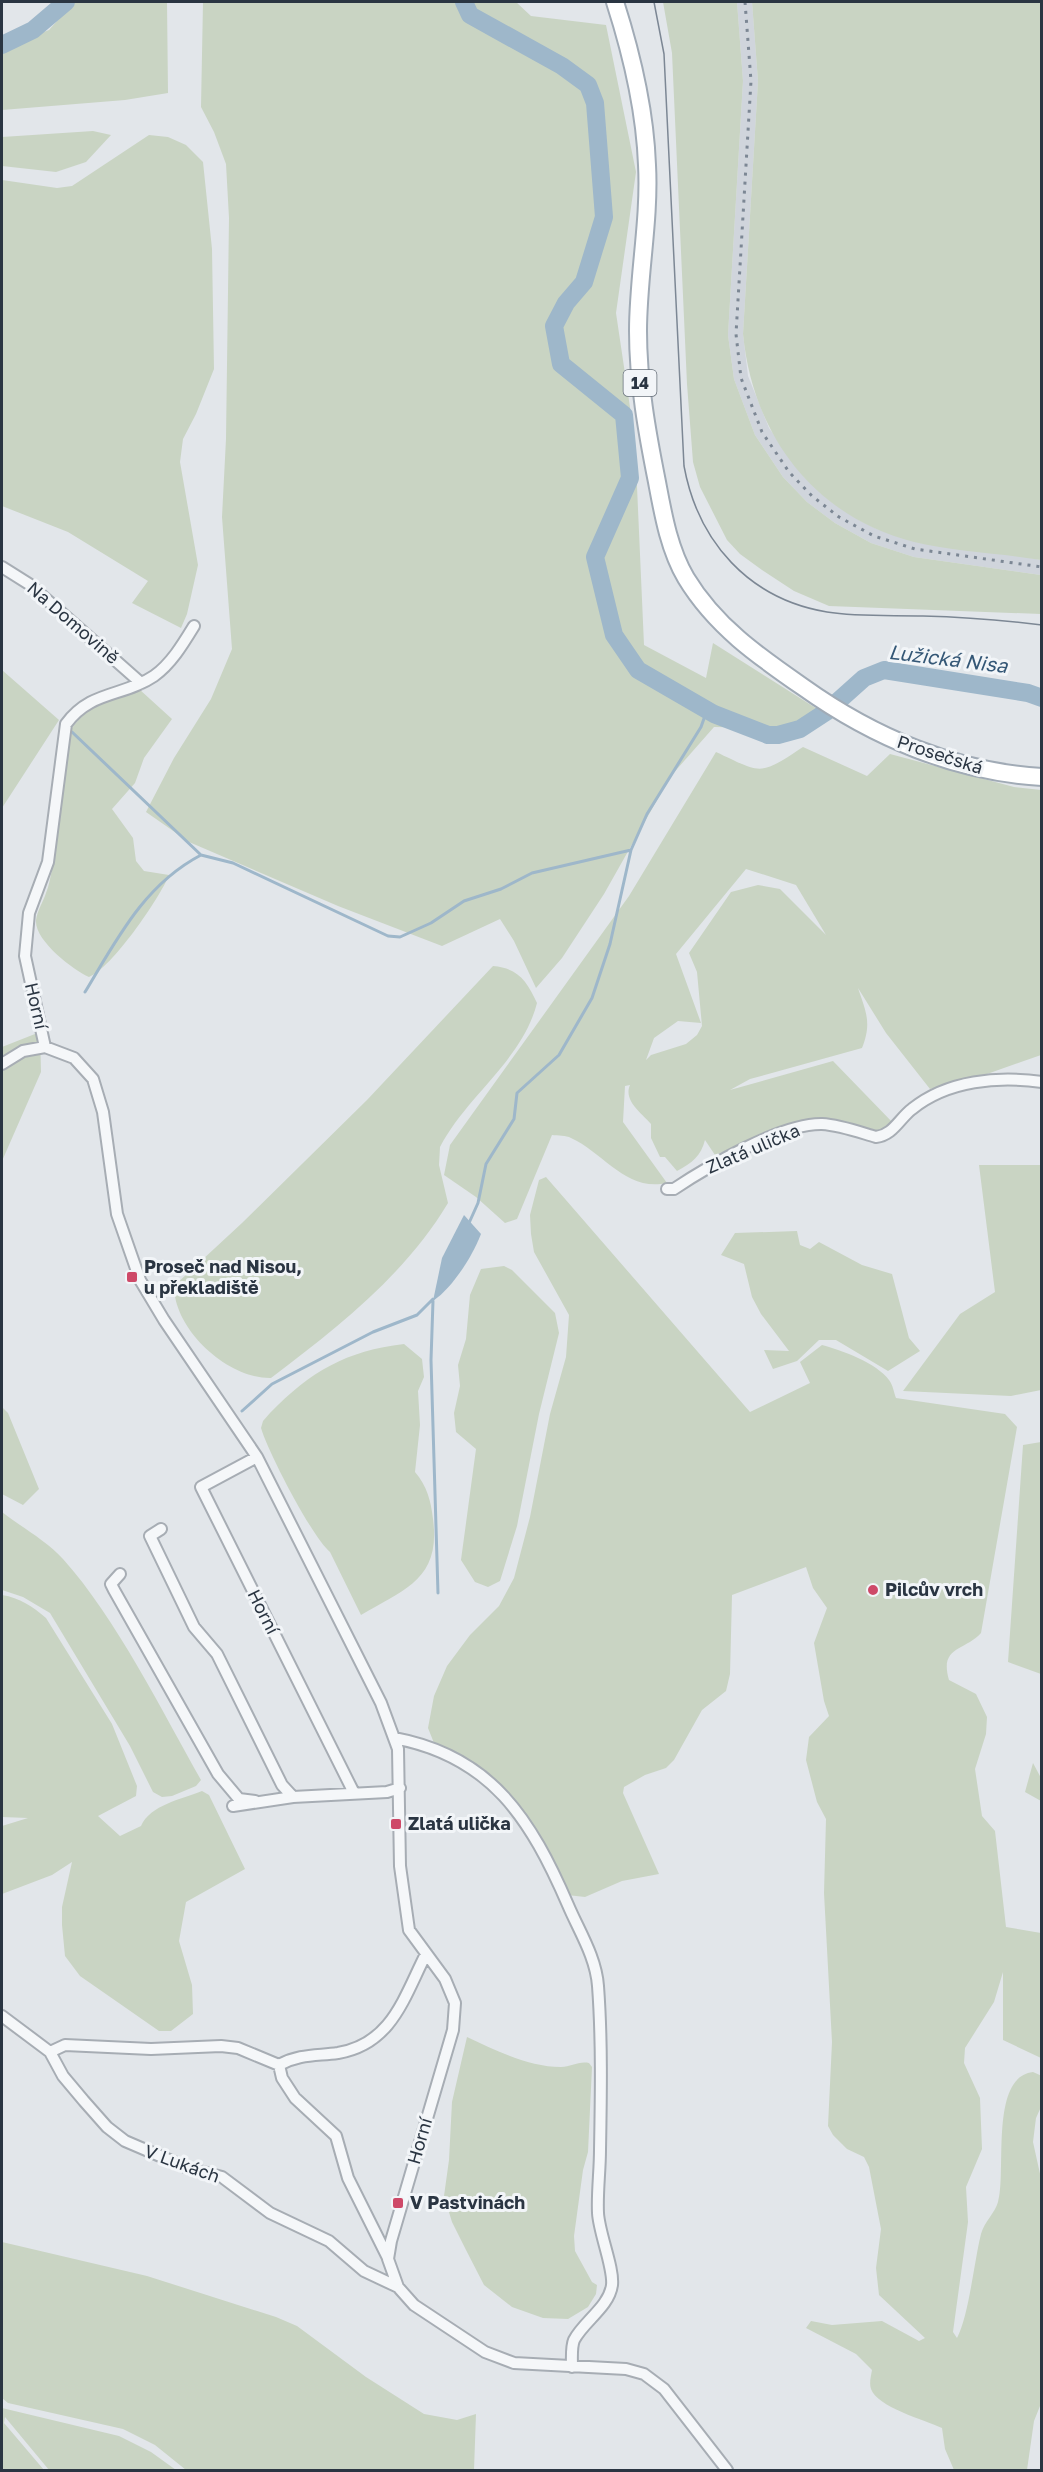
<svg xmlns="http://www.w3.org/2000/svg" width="1043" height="2472" viewBox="0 0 1043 2472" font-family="'Golos Text',sans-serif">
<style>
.built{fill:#d0d5dc}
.green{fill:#c9d4c3;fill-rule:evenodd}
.water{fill:#9eb7ca}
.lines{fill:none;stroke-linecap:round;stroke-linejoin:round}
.stream{stroke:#9eb7ca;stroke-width:3}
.river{stroke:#9eb7ca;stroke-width:18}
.street-casing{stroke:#a7adb4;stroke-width:14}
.primary-casing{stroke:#a1abb6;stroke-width:20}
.street{stroke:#f5f7f9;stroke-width:10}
.primary{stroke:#fff;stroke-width:16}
.tram{stroke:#7c8794;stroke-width:1.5}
.rail{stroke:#7c8794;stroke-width:3;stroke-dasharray:3 6;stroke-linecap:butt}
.poi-dot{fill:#ce4968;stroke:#f2f5f8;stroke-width:2}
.labels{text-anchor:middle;stroke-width:6;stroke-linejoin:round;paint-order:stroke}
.shield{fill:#f2f5f8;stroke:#666f79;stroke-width:1.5}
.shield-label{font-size:16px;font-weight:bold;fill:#2a3542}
.street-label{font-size:18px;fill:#2a3542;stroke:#f2f5f8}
.poi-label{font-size:18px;font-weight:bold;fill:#2a3542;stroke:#f2f5f8;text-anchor:start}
.water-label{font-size:20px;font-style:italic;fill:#345776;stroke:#f2f5f8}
</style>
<rect width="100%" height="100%" fill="#e2e6ea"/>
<path class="built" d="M737,2H752L758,81L743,334L748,376L769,428L805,478L833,503L859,520L877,529L1041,560V575L914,557L871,543L835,523L807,502L783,477L755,435L734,379L728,335L743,81Z"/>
<path class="green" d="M74,2H167L168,93L125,100L2,110V48L49,30Z
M203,2H516L531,16L606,25L636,172L616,313L635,441L644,645L706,678L713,643L822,712L781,728L714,727L670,777L604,894L562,958L536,988L514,941L500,919L442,946L338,906L189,842L146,812L174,758L211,699L232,649L222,517L226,439L229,218L226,164L214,132L201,107Z
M663,2H737L743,81L728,335L734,379L755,435L783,477L807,502L835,523L871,543L914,557L1041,575V614L829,606L794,591L762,570L740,554L727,540L700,487L693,462L687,384L672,53Z
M752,2H1041V560C1000,553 955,552 914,542C813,516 753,435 743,334L758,81Z
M93,131L111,135L86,162L56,172L2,166V137Z
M149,135L168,137L186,145L203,162L212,249L214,369L196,414L183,439L180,462L198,565L187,614L181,628L132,603L148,581L68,532L2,506V180L57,188L72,186Z
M2,670L59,720L2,808Z
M139,689L172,719L144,758L135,783L112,809L133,838L136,861L144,871L169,875C160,898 111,969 89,977C73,970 34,940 36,920C37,911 43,902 46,893C49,886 50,878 52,870L72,728C90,704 112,698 139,689Z
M803,747L867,776L890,754L1014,787L1041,790V1055L987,1074L930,1089L886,1033L858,988C866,1012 872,1023 862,1048L750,1079L730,1090L833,1061L894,1124L879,1133L824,1118L792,1123L715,1155L705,1140C701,1156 692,1163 677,1171L665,1157H660L651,1138V1124C642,1113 623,1101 630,1085L625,1086L623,1122L667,1183C626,1192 604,1153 571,1138C566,1135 558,1136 552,1135L517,1219L505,1223L476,1197L444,1175L450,1145L629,896L716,752C763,774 759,776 803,747ZM746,869L796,885L826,935L780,889L758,885L731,892L689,953L697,972L702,1026L697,1035L686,1044L651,1055L646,1060L654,1038L678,1021L701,1023L676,954Z
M493,966C518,968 527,981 537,1003C522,1061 467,1095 440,1147L439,1165L448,1203C405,1275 337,1328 271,1378C228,1379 174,1330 174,1286L242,1223L367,1100Z
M40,1032L41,1072L2,1161V1047Z
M979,1165H1041V1390L1011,1396L903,1391L960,1314L995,1292Z
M546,1177L750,1412L810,1383L800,1362L822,1345C841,1350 877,1363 889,1380C893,1385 894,1393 896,1398L1005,1414L1017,1427L981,1633C965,1651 939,1646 949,1680L976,1694L987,1717L986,1734L975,1769L982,1816L995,1831L1006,1927L1041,1933V2058L1003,2040V1972L994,2002L965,2048L964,2063L980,2098L982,2149L966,2187L968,2222L953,2332L957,2338C969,2315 974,2262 981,2234C984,2222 995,2213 998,2202C1007,2172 989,2077 1033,2072L1042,2076L1041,2107L1036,2118L1033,2142L1042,2183V2401L1034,2421L1027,2470H954L945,2449L942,2428C925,2420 877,2407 871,2389C869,2383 871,2376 872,2370L856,2354L806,2328L811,2321L832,2325L882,2321L919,2341L925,2338L879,2295L876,2268L881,2229L869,2167L864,2157L847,2149L833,2135L828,2126L832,2042L824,1893L826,1819L817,1802L806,1760L809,1737L829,1716L824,1701L814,1643L827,1608L813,1588L806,1567L732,1595L730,1674L726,1691L702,1710L674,1760L666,1768L645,1775L624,1787L623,1793L659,1874L622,1881L585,1897L567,1895L539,1834L503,1788L485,1770L434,1743L428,1728L434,1696L447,1666L470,1635L499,1606L514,1578L530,1517L550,1414L566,1357L569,1315L534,1252L531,1234L530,1215L539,1180Z
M797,1231L800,1245L810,1249L819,1242L862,1265L892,1274L909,1338L920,1351L888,1371L836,1340H819L797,1361L773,1369L764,1350L789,1351L761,1314L752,1297L744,1264L721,1255L735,1233Z
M504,1266L512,1270L555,1313L559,1333L539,1414L517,1526L500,1581L488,1587L475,1582L461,1560L476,1449L456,1432L454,1413L460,1386L458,1365L466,1339L470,1295L481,1269Z
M404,1344L422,1359L424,1377L418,1391L420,1425L415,1472C427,1486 431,1501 433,1519C441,1579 405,1589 361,1615L330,1552C312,1537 268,1452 261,1428L263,1421L270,1413C311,1371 346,1351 404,1344Z
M2,1407L8,1413L39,1489L23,1505L2,1494Z
M1041,1442H1042L1041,1674L1008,1662L1023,1445Z
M2,1512C21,1527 47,1541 63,1559C116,1618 162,1711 201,1780L196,1786L172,1796L162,1797L153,1792L130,1746L50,1613L23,1597L2,1590Z
M2,1595C20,1598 32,1606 46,1618L112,1724L137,1786L136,1796L98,1816L120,1836L141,1826C150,1805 182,1799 202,1791L209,1795L245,1869L186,1902L179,1941L192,1985L193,2014L171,2031H159L80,1976L65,1956L62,1925V1907L72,1862L52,1875L2,1894V1826L28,1818L2,1817Z
M1033,1763L1041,1778V1801L1025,1792Z
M467,2037C495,2050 529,2067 561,2067C571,2067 578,2061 589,2063L592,2067L588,2152L583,2170L574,2236L575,2251L592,2282L597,2285L596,2294L588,2307L568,2319L543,2318L512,2307L484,2285L466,2250L452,2222L444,2196L449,2160L452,2102Z
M2,2242L147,2276L276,2317L297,2326L366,2377L424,2414L457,2420L476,2414L474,2470H186L155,2445L123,2429L8,2403L2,2398Z
M2,2408L119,2436L151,2452L176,2470H49L5,2417L4,2423L44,2470H2Z"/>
<path class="water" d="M464,1215L481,1234C472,1257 453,1287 433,1301L442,1258Z"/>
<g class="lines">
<path class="stream" d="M72,732L201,855
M85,992C117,939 144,885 201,855L233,863L388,936L400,937L431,923L464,901L501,889L532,873L631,850
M469,1223L478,1203L486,1164L514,1119L517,1093L559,1055L592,998L610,944L631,850L647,814L701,727L707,710
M433,1301L431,1360L438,1593
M242,1411L272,1384L373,1332L417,1315L433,1299"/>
<path class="river" d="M464,2L470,15L562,66L588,85L595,103L604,217L584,282L566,303L554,326L561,364L624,415L630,478L595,557L614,635L638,670L714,714L768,735H778L800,729L826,712L864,678L884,670L1028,693L1042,698
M2,45L33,30L66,2"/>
<g class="street-casing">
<path id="street" d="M2,567L29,584L141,683
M45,1047L25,956L29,913L48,862L66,724C91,690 123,697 154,676C171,664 183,644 194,626
M2,1064L23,1051L45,1047L74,1058L93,1079L103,1112L117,1214L140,1280L164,1320L257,1457L381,1703L398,1749L400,1866L409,1930L445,1979L455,2003L453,2030L391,2241L388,2259L398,2287L414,2305L485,2352L514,2363L626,2369L644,2374L664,2389L727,2470
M667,1189H674C707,1167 782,1123 822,1124C840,1125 859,1132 876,1137C893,1135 899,1119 912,1109C948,1080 998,1076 1042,1082
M257,1457L201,1487L354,1793
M161,1529L150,1536L194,1627L217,1654L282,1785L293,1797
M120,1574L111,1584L114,1590L218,1774L239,1799L255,1801
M394,1738C492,1756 531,1820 568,1905C579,1931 596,1957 598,1986C602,2040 601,2096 600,2150C600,2171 597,2192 598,2213C599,2233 614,2268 612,2285C609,2307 584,2321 574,2340C571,2347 572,2359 572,2367
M233,1806L293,1797L387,1792L400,1788
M2,2016L50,2052L63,2076L84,2101L107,2127L125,2141L188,2168L222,2177L270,2213L329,2241L364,2271L398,2287
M50,2052L65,2045L151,2049L221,2046L238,2048L279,2065C300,2054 315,2056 338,2053C392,2044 404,1997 426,1954
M279,2065L282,2078L295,2098L336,2136L348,2178L388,2258"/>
</g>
<g class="primary-casing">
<path id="primary" d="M615,2C632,55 645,109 647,165C650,220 638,276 638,331C638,382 647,432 657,482C663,514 669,549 686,578C715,626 758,656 803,687C873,737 955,772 1042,777"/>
</g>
<use href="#street" class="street"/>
<use href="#primary" class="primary"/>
<path class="tram" d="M654,2L664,54L684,466C698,542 749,599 827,612C858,617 892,615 923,616C963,617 1002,620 1042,625"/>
<path class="rail" d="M745,2L751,81L736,334L741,378L762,432L789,472L812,496L839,517L874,536L915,549L1042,567"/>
</g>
<g class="poi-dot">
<rect x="126" y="1271" width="12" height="12" rx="3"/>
<circle cx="873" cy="1590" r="6"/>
<rect x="390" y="1818" width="12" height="12" rx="3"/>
<rect x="392" y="2197" width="12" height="12" rx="3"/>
</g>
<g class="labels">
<rect class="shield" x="623.5" y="370" width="33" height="26" rx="4.5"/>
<g class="shield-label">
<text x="640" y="389">14</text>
</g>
<g class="street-label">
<text transform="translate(73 623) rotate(41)" y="6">Na Domovině</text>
<text transform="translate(940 755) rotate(18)" y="6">Prosečská</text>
<text transform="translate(36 1006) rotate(77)" y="6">Horní</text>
<text transform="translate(753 1149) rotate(-23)" y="6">Zlatá ulička</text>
<text transform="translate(263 1612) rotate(63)" y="6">Horní</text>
<text transform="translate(420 2141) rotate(-74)" y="6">Horní</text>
<text transform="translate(182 2164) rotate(20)" y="6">V Lukách</text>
</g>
<g class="poi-label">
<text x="144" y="1273">Proseč nad Nisou,<tspan x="144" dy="21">u překladiště</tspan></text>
<text x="885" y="1596">Pilcův vrch</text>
<text x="408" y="1830">Zlatá ulička</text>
<text x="410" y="2209">V Pastvinách</text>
</g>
<g class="water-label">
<text transform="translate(948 659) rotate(7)" y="7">Lužická Nisa</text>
</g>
</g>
<rect width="1043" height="2472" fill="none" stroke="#2a3542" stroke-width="6"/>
</svg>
